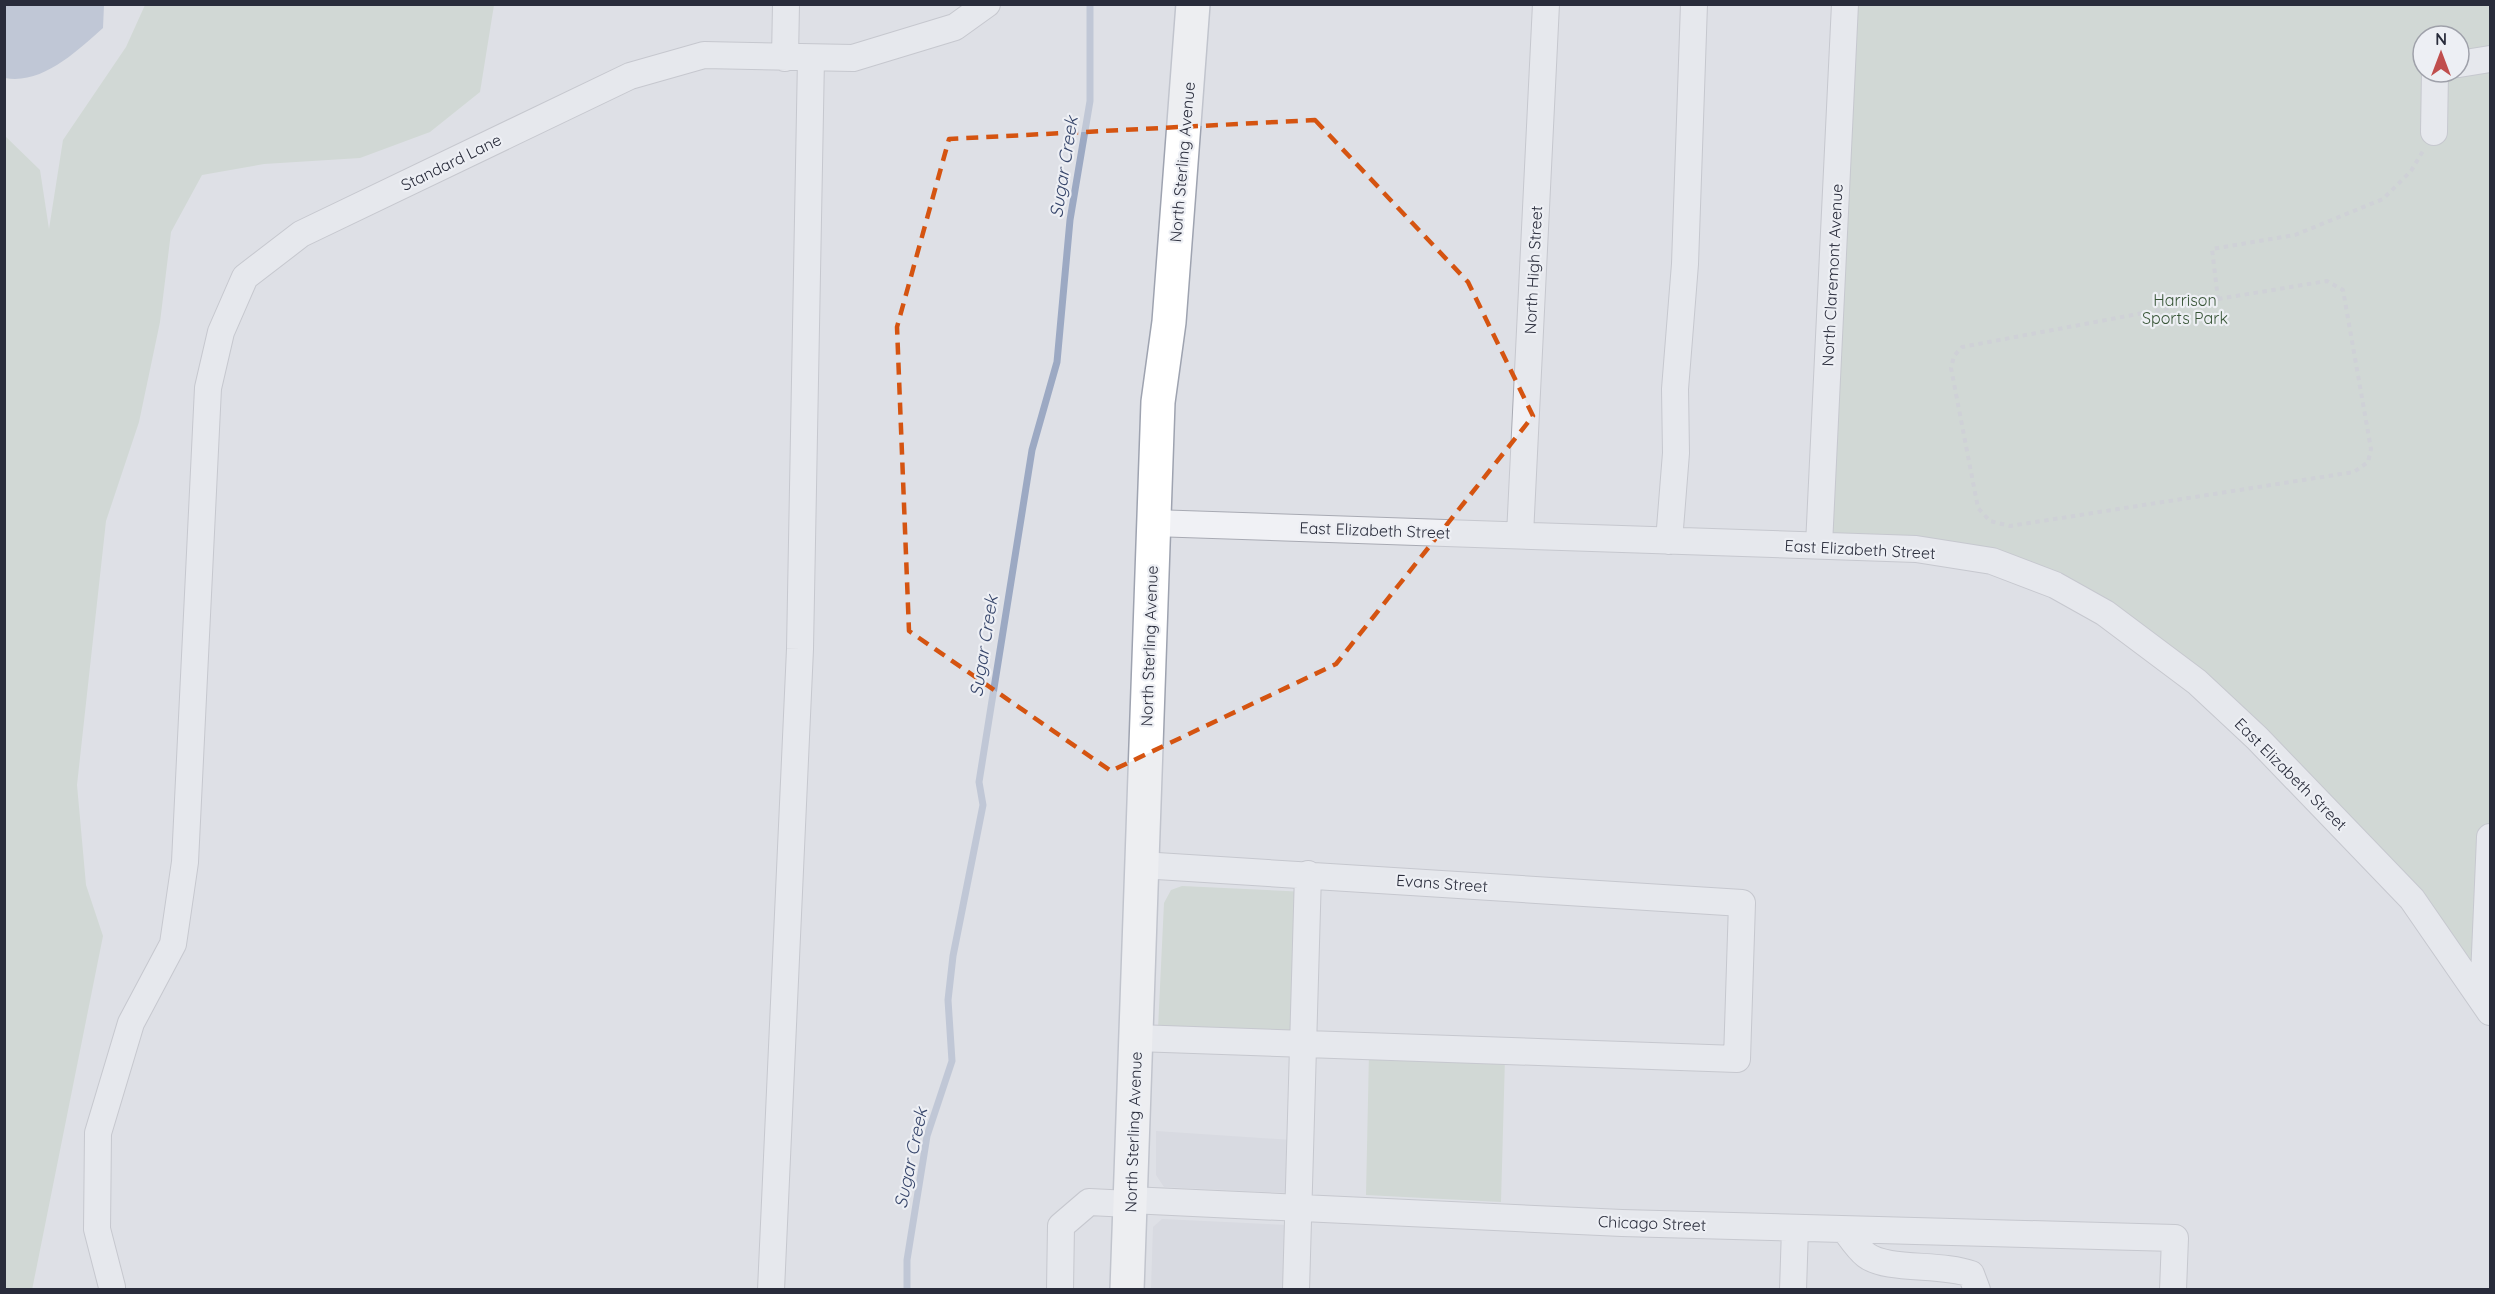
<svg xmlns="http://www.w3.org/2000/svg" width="2495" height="1294" viewBox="0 0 2495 1294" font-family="Quicksand,sans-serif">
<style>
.built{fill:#d0d2db}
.green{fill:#c1cfc0;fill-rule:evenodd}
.water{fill:#9ca9c3}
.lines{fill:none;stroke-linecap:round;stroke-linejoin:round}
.stream{stroke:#9ca9c3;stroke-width:7}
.minor-casing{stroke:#a8aab3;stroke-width:28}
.major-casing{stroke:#9ea3b0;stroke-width:36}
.path{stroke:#bcbec5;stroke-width:4;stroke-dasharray:4.5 4.5;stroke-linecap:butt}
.minor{stroke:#f0f1f5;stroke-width:26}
.major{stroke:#fff;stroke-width:33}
.marked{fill:none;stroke:#d55411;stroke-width:4.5;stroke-dasharray:12 8;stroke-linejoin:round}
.labels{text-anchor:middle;stroke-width:4.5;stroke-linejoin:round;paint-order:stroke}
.street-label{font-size:16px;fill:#292c3b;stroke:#edeff4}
.park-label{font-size:16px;fill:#385537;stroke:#edeff4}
.water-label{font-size:18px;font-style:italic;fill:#37466b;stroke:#edeff4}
</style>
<rect width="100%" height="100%" fill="#dee0e6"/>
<path class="built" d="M1156,1131L1292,1140L1290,1193L1164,1187L1156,1175Z
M1162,1219L1288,1225L1287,1289L1151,1290L1153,1227Z"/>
<path class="green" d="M145,5H494L480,92L430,132L360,158L264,164L202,175L171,232L160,322L139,422L106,521L77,785L86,885L103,936L32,1290L4,1289V135L40,170L49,229L63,140L126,47Z
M1845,5H2490V834L2483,1000L2412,899L2197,682L1992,561L1819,545ZM2423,36H2459V72H2423Z
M1182,886L1307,892L1300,1036L1158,1029L1164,903L1171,890Z
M1369,1052L1505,1057L1501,1202L1366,1195Z"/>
<path class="water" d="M4,5H104L103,28C77,51 42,85 5,78Z"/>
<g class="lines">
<path class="stream" d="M907,1290V1260L927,1136L952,1061L948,1000L953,956L983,805L979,782L1032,450L1057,362L1070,220L1090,101V4"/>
<g class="minor-casing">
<path id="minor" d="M785,58L786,4
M2459,64L2490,59
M2434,132L2435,72
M1153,523L1916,549L1992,561L2055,585L2105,613L2197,682L2257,738L2412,899L2490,1012
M1520,535L1546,4
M1669,541L1676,453L1675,389L1685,264L1694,4
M1819,545L1845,4
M2483,1000L2490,837
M1136,1038L1737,1059L1742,903L1141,865
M1130,1200L1622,1223L2175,1238L2173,1290
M1845,1230C1851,1238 1858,1249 1866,1255C1886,1271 1942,1263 1971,1274L1977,1290
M112,1287L97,1229L98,1133L131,1023L173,944L185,862L208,388L221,332L245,277L301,234L630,76L704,55L853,58L955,27L987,4
M771,1290L800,649L811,58
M1060,1290L1061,1226L1089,1202L1130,1204
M1296,1290L1308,874
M1793,1290L1795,1228"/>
</g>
<g class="major-casing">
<path id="major" d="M1127,1290L1158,402L1169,322L1193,4"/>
</g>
<path class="path" d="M2218,299L2327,281L2343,290L2371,449L2368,462L2354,472L2010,526L1990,521L1978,508L1951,368L1954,356L1962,347L2218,299L2212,249L2295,235L2383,199L2411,171L2423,151"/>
<use href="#minor" class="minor"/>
<use href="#major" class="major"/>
</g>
<path d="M0 0H2495V1294H0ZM1315,120L1468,282L1533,416L1336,664L1111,771L909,631L897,327L949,139Z" fill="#dee0e6" fill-opacity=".55" fill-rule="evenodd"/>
<path class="marked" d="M1315,120L1468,282L1533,416L1336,664L1111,771L909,631L897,327L949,139Z"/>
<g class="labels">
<g class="street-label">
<text transform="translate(451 162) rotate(-26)" y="6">Standard Lane</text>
<text transform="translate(1182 162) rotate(-85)" y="6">North Sterling Avenue</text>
<text transform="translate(1533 270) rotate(-87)" y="6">North High Street</text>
<text transform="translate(1832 275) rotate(-87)" y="6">North Claremont Avenue</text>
<text transform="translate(1375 530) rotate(2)" y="6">East Elizabeth Street</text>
<text transform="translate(1860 549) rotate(3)" y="6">East Elizabeth Street</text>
<text transform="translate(1149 646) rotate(-88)" y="6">North Sterling Avenue</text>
<text transform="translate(2291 774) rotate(45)" y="6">East Elizabeth Street</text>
<text transform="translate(1442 883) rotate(4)" y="6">Evans Street</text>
<text transform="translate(1133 1132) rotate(-88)" y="6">North Sterling Avenue</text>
<text transform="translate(1652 1223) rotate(2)" y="6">Chicago Street</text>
</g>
<g class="park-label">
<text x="2185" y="306">Harrison<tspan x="2185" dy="18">Sports Park</tspan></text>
</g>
<g class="water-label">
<text transform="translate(1064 167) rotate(-81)" y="6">Sugar Creek</text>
<text transform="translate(984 646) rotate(-81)" y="6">Sugar Creek</text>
<text transform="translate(911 1158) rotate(-78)" y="6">Sugar Creek</text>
</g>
</g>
<rect width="2495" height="1294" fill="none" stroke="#292c3b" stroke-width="12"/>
<g transform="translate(2441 54)"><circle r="28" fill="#edeff4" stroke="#9fa1aa" stroke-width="1.5"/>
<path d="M0-4.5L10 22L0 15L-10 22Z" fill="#c04e4d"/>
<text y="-9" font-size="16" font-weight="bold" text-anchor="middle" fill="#292c3b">N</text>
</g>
</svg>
